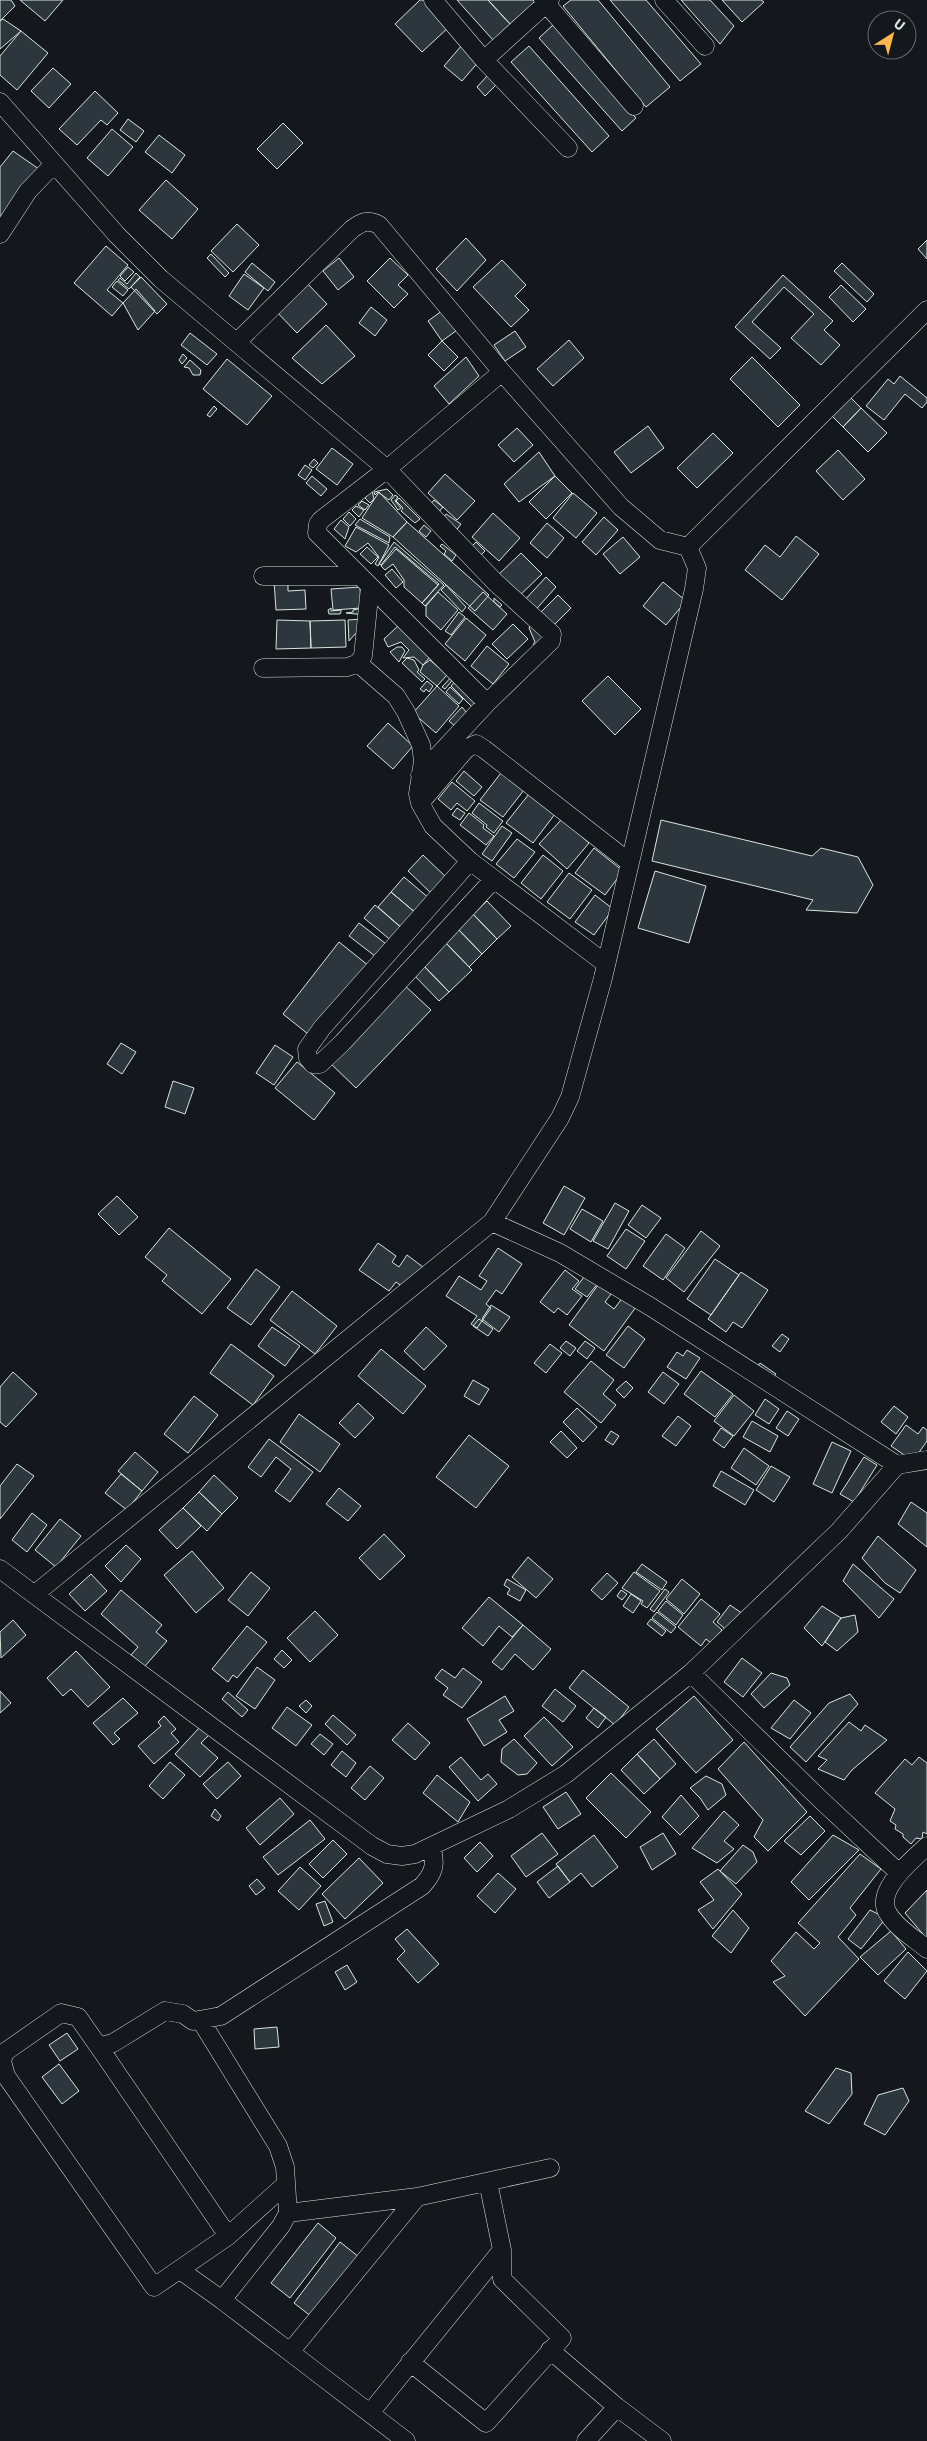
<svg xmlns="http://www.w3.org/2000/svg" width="927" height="2441" viewBox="0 0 927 2441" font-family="'IBM Plex Sans',sans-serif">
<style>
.building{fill:#2c363c;stroke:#d8e6dc}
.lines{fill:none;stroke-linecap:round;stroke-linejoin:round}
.street-casing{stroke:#d8e6dc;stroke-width:19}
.street{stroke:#14181c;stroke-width:18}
</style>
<rect width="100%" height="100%" fill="#14181c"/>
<path class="building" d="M0,0H11L15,6L0,21Z
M20,0H63L45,21Z
M420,0H426L450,26L422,52L395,24Z
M457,0H488L510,24L493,40Z
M488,0H533L535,2L510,24Z
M571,0H598L670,87L646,107L563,6Z
M610,0H646L701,64L680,81Z
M681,0H710L734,26L720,44Z
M722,0H761L764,2L742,22Z
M3,19L21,31L0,49V21Z
M553,25L636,118L622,131L539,38Z
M21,31L48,53L17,90L0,75V56Z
M462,45L480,60L462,81L444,66Z
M529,46L609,136L592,152L511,62Z
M53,68L71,84L49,108L31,91Z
M488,75L497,84L485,96L477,87Z
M95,91L118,113L107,125L101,120L77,145L59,129Z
M128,119L144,131L136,142L120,130Z
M283,123L303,143L277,169L257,149Z
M112,129L133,147L108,176L87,158Z
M159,135L185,155L172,173L145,152Z
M13,151L46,174L0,226V167Z
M166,180L198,209L172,239L139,210Z
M237,224L259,245L233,272L211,251Z
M466,238L486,260L457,291L436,269Z
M927,240V259L918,249Z
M106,246L128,265L107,290L123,303L112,316L74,283Z
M211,254L229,273L225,277L207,258Z
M339,258L354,277L338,290L323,271Z
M390,258L408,275L398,285L408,294L394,308L367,281Z
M502,260L526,285L515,296L529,310L511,327L473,287Z
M252,263L275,282L268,291L245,272Z
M842,263L874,294L867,302L834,271Z
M128,267L134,272L125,281L120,276Z
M136,273L140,277L129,289L118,280L120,278L127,284Z
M244,274L264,288L248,310L229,296Z
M783,275L833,321L824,330L840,345L821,365L791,338L814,314L784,287L752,322L781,348L770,359L735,327Z
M141,277L167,304L157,314L131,287Z
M117,281L128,290L123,296L112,287Z
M305,281L327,304L297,333L274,309Z
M841,285L866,309L853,322L829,297Z
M136,289L155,311L138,330L123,303Z
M371,307L387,320L375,336L359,323Z
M446,308L460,328L442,341L428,321Z
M326,325L355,356L322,384L292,358Z
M515,331L526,347L505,361L494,345Z
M190,333L217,354L207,365L181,345Z
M569,340L584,358L553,386L537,369Z
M442,341L458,357L444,371L428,355Z
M183,354L187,358L182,364L179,360Z
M466,357L479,376L449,404L434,386Z
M752,357L800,405L778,427L730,379Z
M227,359L272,396L247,425L203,389Z
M190,360L201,370L200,375H193L189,368L184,367Z
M900,376L927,398V402L922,408L905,394L884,420L866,406L888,379L894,384Z
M850,397L861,408L843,427L832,416Z
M214,406L217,409L210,417L207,415Z
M861,408L887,433L868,452L843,427Z
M648,426L664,448L631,473L614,452Z
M517,428L533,445L514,462L498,445Z
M713,433L733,453L697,488L677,468Z
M332,448L353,464L337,485L316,469Z
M838,450L865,479L843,500L816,471Z
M539,452L555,476L519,502L504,484Z
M314,459L318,463L313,468L309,465Z
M305,465L312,470L305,480L298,475Z
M445,474L475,501L457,520L428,493Z
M312,476L327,489L321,496L306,483Z
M555,476L572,493L546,519L529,502Z
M387,489L393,495L389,500L378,492L375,495L374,492Z
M372,491L374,499L370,503L365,498Z
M379,492L407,522L393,537L362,518Z
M573,493L597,513L576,538L553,518Z
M395,495L398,497L395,501L401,508L398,510L391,500Z
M399,498L420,519L415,523L401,511L403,508L396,501Z
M434,500L443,507L437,514L428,507Z
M362,501L369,505L365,510L358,505Z
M356,506L364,510L359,517L352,510Z
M349,512L356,519L350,526L343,519Z
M493,513L520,538L499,561L472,537Z
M446,514L461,524L455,532L441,520Z
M604,517L618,530L596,555L582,542Z
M360,519L390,537L389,543L355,525Z
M341,520L349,527L345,539L334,529Z
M407,522L489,595L475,611L393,537Z
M547,523L564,538L547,558L530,543Z
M424,525L431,531L426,537L419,531Z
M356,527L389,545L378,566L375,564L379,557L368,543L356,552L345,546Z
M796,536L819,554L782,600L745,570L765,545L780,557Z
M623,537L640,557L620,574L603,554Z
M394,542L444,585L425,606L422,603L439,584L395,547L381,565L379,564Z
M476,542L485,551L479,557L470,548Z
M442,544L456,555L452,561L444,554L446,551L440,546Z
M367,547L378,557L371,564L360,554Z
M396,549L438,585L422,603L404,587V580L393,564L385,570L381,566Z
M521,553L542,574L516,599L495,578Z
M392,569L403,582L396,588L385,575Z
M546,577L556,587L532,614L521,604Z
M288,580V591L305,590L306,609L276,610L274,581Z
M663,582L686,601L666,625L643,606Z
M446,585L466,607L462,612L441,590Z
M360,587L361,608L333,610L331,589Z
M438,592L458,610L441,630L426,616V606Z
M483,592L507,614L493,630L468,608Z
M558,595L571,608L552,627L539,614Z
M494,598L502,605L500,607L494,602Z
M331,608V611L341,610V612L340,614H329L328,610Z
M363,608L366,615L346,613L353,612V610Z
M459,612L465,617L451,635L445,631Z
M466,618L486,635L465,661L445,644Z
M364,619L365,633L355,634L349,641L348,620Z
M277,620L310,621L311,648L276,649Z
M345,620L346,647L311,648L310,621Z
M513,624L528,639L507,659L492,644Z
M531,624L545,634L536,647L533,645L535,642L529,628Z
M398,626L430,657L423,665L414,657L403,658L409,650L401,642L388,647L384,639Z
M487,646L509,664L493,684L471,666Z
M397,647H402L405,651L399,662L390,652Z
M407,658L414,660L419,670L417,672L425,679L422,682L402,663Z
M430,660L447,675L437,686L420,672L423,665Z
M454,674L456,676L445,689L442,687Z
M608,676L641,709L615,735L582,701Z
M457,679L481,702L474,709L451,686Z
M427,681L433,686L429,692L426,689L424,692L420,689Z
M437,686L459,706L436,733L413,713Z
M450,687L463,699L459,704L446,692Z
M462,707L467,713L455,726L449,721Z
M388,723L413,746L393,769L367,746Z
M464,771L482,787L474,796L456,781Z
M501,773L524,790L503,817L480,800Z
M452,782L475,801L467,811L457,803L451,810L438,799Z
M529,794L555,814L533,843L506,823Z
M479,803L503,821L494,833L486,827L487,825L472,813Z
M457,808L465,813L460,820L452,815Z
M469,813L484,825L483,828L494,836L486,845L460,825Z
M562,819L589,843L567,869L539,844Z
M661,820L812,856L821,848L858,857L873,885L857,913L806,910L813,900L652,861Z
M502,826L512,833L492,861L482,854Z
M517,839L535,852L514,878L496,864Z
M594,848L623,871L605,895L575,873Z
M423,855L448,879L433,895L408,871Z
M543,855L563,871L541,899L521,883Z
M655,871L706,886L689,943L638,928Z
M569,873L592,890L570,919L547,902Z
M404,877L430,899L417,914L391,892Z
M391,892L417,914L404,930L378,907Z
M595,895L613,909L594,935L575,922Z
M487,901L511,926L497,939L473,914Z
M375,905L404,930L393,942L364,918Z
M473,914L497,939L482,954L458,929Z
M359,923L390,947L380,960L349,936Z
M458,929L482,954L469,967L445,942Z
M339,942L369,966L313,1038L283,1014Z
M445,942L472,970L449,992L422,964Z
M422,964L449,992L439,1001L412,973Z
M402,983L431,1010L356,1088L327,1060Z
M121,1043L136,1052L122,1074L107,1064Z
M275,1045L293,1057L274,1085L256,1073Z
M297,1062L335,1093L314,1120L275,1088Z
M173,1081L194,1088L185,1114L165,1107Z
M564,1186L585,1198L564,1235L543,1223Z
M117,1196L138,1217L119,1235L98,1214Z
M615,1203L629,1211L608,1249L593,1241Z
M642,1205L661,1218L646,1238L628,1225Z
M582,1209L603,1221L591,1242L570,1229Z
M169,1228L231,1279L202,1314L162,1281L167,1275L145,1257Z
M626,1229L645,1241L626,1269L607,1256Z
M701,1231L720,1246L684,1292L666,1278Z
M666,1234L685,1248L663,1280L643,1266Z
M378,1243L396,1256L392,1262L399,1267L407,1255L423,1267L407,1290L396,1282L389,1291L359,1270Z
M498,1248L522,1264L502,1294L496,1290L486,1304L491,1308L477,1328L471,1324L477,1316L446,1296L459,1276L481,1290L487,1281L479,1276Z
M715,1259L739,1275L711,1315L687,1299Z
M256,1269L280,1287L251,1325L227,1308Z
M565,1270L579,1281L572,1289L582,1296L567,1315L558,1308L554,1313L540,1302Z
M741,1272L768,1290L742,1328L733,1322L726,1332L708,1319Z
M587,1273L599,1282L587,1297L575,1289Z
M601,1281L614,1290L605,1302L614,1309L623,1297L636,1307L604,1351L569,1325Z
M292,1291L337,1326L315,1354L270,1320Z
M491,1305L510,1317L499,1332L482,1319Z
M479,1319L493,1329L488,1336L473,1326Z
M628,1326L645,1339L624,1368L606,1355Z
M272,1327L300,1346L285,1366L258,1346Z
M426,1327L447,1346L424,1370L404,1351Z
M782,1334L789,1339L780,1352L772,1346Z
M566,1341L576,1348L570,1356L560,1348Z
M585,1341L595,1348L587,1359L577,1351Z
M231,1344L274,1376L253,1405L210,1373Z
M550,1344L562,1353L546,1373L534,1363Z
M381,1349L426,1386L403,1414L358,1376Z
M687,1350L700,1358L686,1379L667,1367L677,1352L683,1356Z
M591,1361L614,1380L603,1394L616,1405L601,1423L564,1392Z
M760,1363L776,1374L771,1381L755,1369Z
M701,1371L733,1394L715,1417L684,1394Z
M13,1372L37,1394L6,1427L0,1422V1387Z
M663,1372L679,1384L664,1404L648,1392Z
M473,1380L489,1389L479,1405L464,1396Z
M626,1381L633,1388L624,1398L616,1390Z
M734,1395L754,1411L734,1436L714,1421Z
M194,1396L218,1415L188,1453L164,1434Z
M765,1399L779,1409L769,1424L755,1415Z
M358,1403L374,1418L355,1438L339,1423Z
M894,1406L908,1417L896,1434L881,1422Z
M577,1408L597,1427L583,1442L563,1422Z
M787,1411L799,1419L788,1436L776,1428Z
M299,1414L340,1444L320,1472L280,1442Z
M678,1416L691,1426L676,1446L662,1436Z
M752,1421L778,1436L770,1452L743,1437Z
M906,1425L918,1434L923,1427L927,1430V1441L913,1461L891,1446Z
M721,1428L733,1436L724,1448L713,1440Z
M561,1431L577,1448L567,1458L550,1442Z
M611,1431L619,1436L613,1445L605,1440Z
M469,1435L509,1466L476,1508L436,1477Z
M269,1439L313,1472L290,1502L275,1491L291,1469L276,1457L261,1477L248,1467Z
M832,1442L851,1451L832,1493L813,1484Z
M744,1448L769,1466L756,1485L731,1468Z
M135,1452L158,1472L142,1491L118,1471Z
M864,1457L877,1465L854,1502L840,1494Z
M17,1464L34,1476L0,1519V1486Z
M771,1466L790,1477L774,1502L756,1490Z
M721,1471L754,1490L745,1505L713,1486Z
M121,1474L142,1491L127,1510L105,1493Z
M214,1475L238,1498L222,1514L199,1492Z
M339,1488L361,1506L348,1521L326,1504Z
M199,1492L222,1514L207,1531L183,1508Z
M911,1502L927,1513V1547L898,1524Z
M183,1508L201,1526L177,1549L159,1530Z
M32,1513L47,1525L27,1552L12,1540Z
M60,1519L81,1536L56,1567L35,1550Z
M384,1534L405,1556L380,1580L359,1558Z
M878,1536L916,1570L900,1593L885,1583L862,1558Z
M126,1545L141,1559L121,1582L105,1566Z
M192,1551L224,1588L196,1613L164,1575Z
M528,1557L553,1579L536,1598L512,1577Z
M642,1564L667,1582L662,1590L636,1572Z
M853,1564L894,1599L879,1618L843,1581Z
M251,1572L270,1588L248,1616L228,1600Z
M634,1572L660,1591L647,1608L641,1604L643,1601L622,1588Z
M607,1573L618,1583L602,1600L591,1590Z
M91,1574L107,1591L85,1611L69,1594Z
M507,1579L526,1590L520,1601L507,1594L510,1589L504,1585Z
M682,1579L700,1594L684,1614L666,1599Z
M665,1589L669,1592L654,1612L650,1609Z
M121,1590L162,1625L156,1632L167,1641L145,1666L131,1655L138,1647L101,1614Z
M621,1590L627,1594L622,1600L617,1596Z
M631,1594L641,1601L633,1613L623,1606Z
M489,1597L523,1625L512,1637L499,1626L483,1646L462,1628Z
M701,1599L720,1614L713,1622L722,1630L711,1643L706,1639L701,1646L678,1627Z
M666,1601L683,1615L676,1625L658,1611Z
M730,1605L743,1614L729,1632L717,1622Z
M822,1606L841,1618L822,1646L804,1628Z
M315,1611L338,1635L310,1662L287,1638Z
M657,1612L676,1627L671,1633L652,1618Z
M855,1615L858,1632L837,1651L825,1642L841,1618Z
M651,1619L666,1631L662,1636L647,1624Z
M13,1620L26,1635L1,1658L0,1632Z
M523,1625L551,1649L533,1670L515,1654L502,1670L492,1662Z
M247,1626L267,1642L237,1678L233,1675L228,1682L212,1669Z
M282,1650L292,1660L284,1668L274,1659Z
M76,1651L110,1687L88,1707L71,1689L63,1696L47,1678Z
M742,1658L762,1673L743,1697L724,1682Z
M257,1667L275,1680L255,1709L236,1696Z
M463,1668L482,1682L462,1708L443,1695L448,1688L435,1678L442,1669L455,1678Z
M583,1670L629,1707L615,1725L569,1688Z
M771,1673L787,1678L790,1685L764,1708L751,1694Z
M555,1689L576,1706L563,1722L542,1706Z
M0,1691L11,1703L0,1713Z
M228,1692L248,1710L242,1717L222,1699Z
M850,1694L858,1704L806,1762L790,1747L829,1703Z
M505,1696L514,1711L499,1720L507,1732L484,1746L467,1719Z
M694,1696L733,1740L696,1773L656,1729Z
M123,1698L138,1713L114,1733L120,1739L113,1745L93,1723Z
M306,1700L312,1706L306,1713L299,1706Z
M794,1700L811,1713L790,1739L771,1728Z
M287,1707L312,1725L296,1746L272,1728Z
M594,1708L606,1717L598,1728L586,1718Z
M333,1715L356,1735L347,1745L325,1724Z
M164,1716L176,1729L171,1733L179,1742L154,1764L138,1746L161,1726L158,1722Z
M544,1717L573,1747L552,1766L524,1736Z
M849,1722L861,1731L865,1725L887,1740L852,1770L844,1780L818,1769L827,1760L818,1756Z
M408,1723L430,1743L415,1760L392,1740Z
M200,1727L209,1735L201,1743L218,1758L200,1777L175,1754Z
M320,1734L333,1744L324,1755L311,1744Z
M514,1739L537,1763L527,1774L518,1775L501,1762L502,1749Z
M654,1739L676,1764L660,1779L637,1754Z
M744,1742L807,1812L768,1851L754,1837L763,1820L718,1769Z
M342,1751L356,1763L346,1777L331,1765Z
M637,1754L660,1779L644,1794L621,1770Z
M461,1757L481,1780L488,1774L497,1784L478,1801L449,1767Z
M919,1757L927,1763V1834L923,1832L922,1839L916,1838L911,1844L903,1837V1834L895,1829L896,1825L890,1821L895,1809L875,1793L905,1759L912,1765Z
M170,1762L185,1775L163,1799L149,1786Z
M228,1762L241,1776L217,1799L203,1784Z
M370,1766L384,1778L365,1800L351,1788Z
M611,1773L651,1812L626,1838L586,1798Z
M437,1775L470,1802L458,1822L423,1793Z
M706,1776L722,1784L726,1795L708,1810L700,1798L690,1788Z
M566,1792L581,1814L558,1829L543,1807Z
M681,1795L699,1816L680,1835L662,1817Z
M280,1798L294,1814L260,1845L246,1828Z
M215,1809L221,1816L218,1821L211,1816Z
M724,1811L739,1825L724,1841L734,1849L717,1863L692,1848Z
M810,1816L825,1831L801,1855L784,1841Z
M310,1820L325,1839L278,1875L263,1857Z
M542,1833L558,1854L526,1877L511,1856Z
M663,1833L676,1854L652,1870L640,1847Z
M594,1835L618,1867L592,1887L581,1873L570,1882L556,1864Z
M833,1835L859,1850L809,1900L791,1882Z
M333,1840L347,1854L323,1878L309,1864Z
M480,1842L493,1856L477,1872L464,1858Z
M743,1845L753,1852L757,1862L736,1884L720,1871Z
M860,1854L881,1869L850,1908L856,1915L838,1937L859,1959L805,2016L773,1982L785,1976L771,1961L796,1932L814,1949L820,1943L798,1923Z
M359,1858L383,1883L345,1919L322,1894Z
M558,1866L570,1882L549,1898L537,1882Z
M300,1867L321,1886L299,1910L278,1891Z
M718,1869L742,1894L713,1929L698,1910L714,1900L700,1882Z
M498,1873L516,1889L495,1913L477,1896Z
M257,1879L265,1888L256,1895L249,1886Z
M927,1890V1939L905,1913Z
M325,1901L333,1922L324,1926L316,1904Z
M733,1910L749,1928L731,1953L712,1936Z
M870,1910L886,1918L861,1949L848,1939Z
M407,1929L439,1964L418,1983L397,1959L405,1951L395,1939Z
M891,1931L906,1949L878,1975L860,1957Z
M908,1952L927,1971L905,1999L884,1981Z
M347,1965L357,1982L345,1990L335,1972Z
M277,2027L279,2047L255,2049L254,2029Z
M67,2033L78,2049L60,2061L49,2045Z
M59,2064L79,2091L62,2104L42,2077Z
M836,2068L851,2073L852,2094L829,2124L805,2111Z
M903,2088L909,2101L885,2135L864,2124L878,2095Z
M318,2223L336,2238L290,2298L271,2283Z
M340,2242L359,2257L312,2317L294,2303Z"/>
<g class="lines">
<g class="street-casing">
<path id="street" d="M433,0L484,60L568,148
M543,0L634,106
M664,0L705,46
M484,60L550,0
M0,102L117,235L161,279L387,469L502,372L621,507L660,540L688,547
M0,234L28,191L54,164
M927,310L688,547L697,568L694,589L603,978L570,1097L560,1118L492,1222L560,1253L651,1307L897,1465L927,1460
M237,342L352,229C362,222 367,219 379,225L502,372
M387,469L495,582L552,634L551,641L487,703L317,533L318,524L321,520Z
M263,576H360
M358,663L396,696L406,712L421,745L423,761L418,794L420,803L433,826L470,861L606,964
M263,668L348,667L358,663L363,656L370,587
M420,775L487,703
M420,803L466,749L476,744L484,749L629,862
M470,861L322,1028L307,1049L308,1058L313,1064H320L343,1042L494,879
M0,1569L372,1846L387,1854L402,1856L415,1854L509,1809L566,1774L691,1673L839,1531L897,1465
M35,1594L492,1222
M691,1673L820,1799L898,1872
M927,1846C912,1860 872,1892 889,1915C898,1929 915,1939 927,1949
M201,2021L278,2146L285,2167L288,2213L281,2226L222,2300L290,2352L417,2197
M99,2047L228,2236
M286,2184L228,2236L154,2287L6,2076L2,2061L5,2052L61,2013L78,2017L99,2047L113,2043L165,2011L183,2014L193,2021L221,2016L422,1886C434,1873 436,1865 432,1848
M288,2213L417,2197L550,2168
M180,2270L222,2300
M550,2350L617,2407L662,2441
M290,2352L406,2441
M410,2362L486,2423L562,2338L502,2279V2250L488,2182
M370,2413L502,2250
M586,2441L617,2407"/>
</g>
<use href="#street" class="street"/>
</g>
<g transform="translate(892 35) rotate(36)"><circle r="24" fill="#14181c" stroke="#626a69"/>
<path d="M0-4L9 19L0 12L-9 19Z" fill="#ffb74d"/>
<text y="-8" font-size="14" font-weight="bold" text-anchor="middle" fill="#d8e6dc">U</text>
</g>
</svg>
